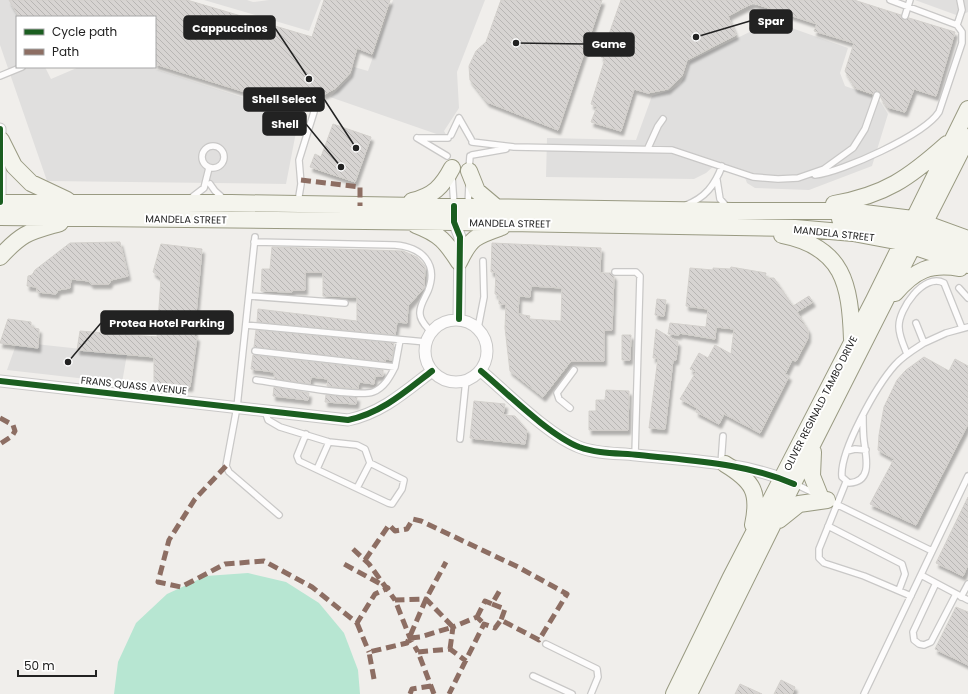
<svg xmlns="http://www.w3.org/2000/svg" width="968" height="694" viewBox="0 0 968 694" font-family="Poppins,sans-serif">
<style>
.pitch{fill:#b7e6d2}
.parking{fill:#e0dfde}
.building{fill:url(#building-back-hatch);stroke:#d3d0cc;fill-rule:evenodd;filter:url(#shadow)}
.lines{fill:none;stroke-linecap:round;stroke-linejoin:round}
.service-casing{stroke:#c9c8c7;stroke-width:8}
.minor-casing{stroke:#c9c8c7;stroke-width:13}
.secondary-casing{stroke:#999a82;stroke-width:18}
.service{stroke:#fdfcfc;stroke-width:5.5}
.minor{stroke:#fdfcfc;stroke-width:11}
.secondary{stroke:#f4f4ed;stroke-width:16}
.quiet{stroke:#8d6e63;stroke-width:5;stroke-dasharray:10 5;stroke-linecap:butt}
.cycleway-casing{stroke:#fff;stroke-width:8}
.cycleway{stroke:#1b5e20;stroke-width:6}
.labels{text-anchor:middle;stroke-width:4;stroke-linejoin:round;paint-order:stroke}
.street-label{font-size:10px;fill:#222;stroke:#fff}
.leader{fill:none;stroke:#222;stroke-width:1.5}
.callout-dot{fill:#222;stroke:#fff;stroke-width:1.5}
.callout{fill:#222;stroke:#222;stroke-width:1.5}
.callout-label{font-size:11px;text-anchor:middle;font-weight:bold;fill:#fff}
</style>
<defs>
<pattern id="building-back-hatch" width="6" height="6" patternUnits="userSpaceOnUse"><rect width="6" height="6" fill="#d7d4d2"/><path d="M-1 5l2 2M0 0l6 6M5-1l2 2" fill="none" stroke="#b8b6b4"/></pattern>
<filter id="shadow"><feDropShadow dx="2.5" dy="4.5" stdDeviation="1" flood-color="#0004"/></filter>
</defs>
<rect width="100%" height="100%" fill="#f0eeeb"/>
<path class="pitch" d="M248,573L286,582L319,603L344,633L358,670L360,694H114L118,662L136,623L167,594L206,576Z"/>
<path class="parking" d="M0,0H13L21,17H17V67H45L51,79L79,67H149L278,109L285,96L302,101L286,184L47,181L0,45Z
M204,0H247L253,2L269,0H321L309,31Z
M393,0H485L457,72L459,108L444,131L448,138L330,97L351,77L354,67L368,71Z
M915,0H968V12L959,16Z
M772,21L848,48L840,73L845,86L878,98L888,114L872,166L809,190L755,188L747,183L744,175L716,164L706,173L694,179L546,177L547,138L636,140L652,96L671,90L680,84L686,74L690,61Z
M17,342L127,354L122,383L7,370Z"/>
<path class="building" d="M9,0H187L312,37L324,0H390L372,54L357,48L350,73L336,88L323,95L299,92L280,86L274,101L155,64V17H19Z
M501,0H602L558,130L487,102L470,80L469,66L476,51L486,42Z
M621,0H854L901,15L903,20L909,18L955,32L936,96L914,89L905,112L887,107L881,98V94L879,91H876L873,94L855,88L845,71L854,43L814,31L817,24L753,3L728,16L736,35L687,60L682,76L668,89L648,93L634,89L621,131L591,122L597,107L591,104L605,59L601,57Z
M333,124L371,137L355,182L310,167L315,154L321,157Z
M120,242L128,276L111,280L109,284H91L89,281L71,279L70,288L58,290L56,294L37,292V287L27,286L28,276L32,275L35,270L70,243Z
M492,243L601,248L600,273H611L614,276L612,330H604V361H571L543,397L510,371L505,328L506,304H499V295L495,294L496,272H491ZM531,286L562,288L561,321L529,319L530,316L518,314L519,296L530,297Z
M161,244L202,249L194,336L197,337L190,387L154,384V357L77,350L80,331L157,337L161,278L153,272Z
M272,247L403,251L417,257L425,266L424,288L408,306L407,323L397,322L395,335L257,322L258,309L357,321V297L323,296V272H305V290H292V292L261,291L262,269H270Z
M731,267L766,273L765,278H774L793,306L809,296L813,302L797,312L808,330V338L796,361L792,360L785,374L789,376L760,433L724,414L719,424L696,412L697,408L680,399L696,372L690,369L699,353L708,358L715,345L731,354L734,329L716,327L715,339L679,333V335L668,334L670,323L706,327L708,309L686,306L690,268L713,270V268L730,269Z
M657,299L666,300L664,316L655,315Z
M8,319L31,322V327L39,329L38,348L0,343Z
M656,329L678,342L676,360H673L665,429L649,428L658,358H653Z
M256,330L394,343L392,360L385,359V362L254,347Z
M622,335H631L630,360H622Z
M253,355L383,370V376H375L374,384L359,382L358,389L327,386L328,379L311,377L310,384L275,379L274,372L251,369Z
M924,357L949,371L955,359L968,366V424L916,525L870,504L894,459L878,450L879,435L884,407L897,380L906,370Z
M274,387L309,393L308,400L273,396Z
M606,390L629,391L628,430H589V411H596V400H605Z
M326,395L357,397L356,404L325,402Z
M474,401L505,404L503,415L515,416L527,430L525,444L470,438Z
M968,497V565L963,576L936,563Z
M956,607L968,612V665L935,649Z
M781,680L795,687L792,694H774Z
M740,684L762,694H735Z"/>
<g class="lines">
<g class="service-casing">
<path id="service" d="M905,16L910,0
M957,25L962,10L960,0
M0,76L22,67
M459,118L471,139
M451,135L459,118
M417,138L447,156
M418,138H448
M472,142L514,147L672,150L753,177L778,179L798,178L824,169L853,148L865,129L877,95
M202 157a11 11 0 1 1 22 0a11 11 0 1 1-22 0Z
M648,148L658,126L663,119
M472,155L506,149
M469,170L470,156
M815,175C842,172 924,135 939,112L962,43V32L957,25L890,0
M452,176L454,205
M717,180L720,199L727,207
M210,184L215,191L225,200
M191,198L204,188L209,168
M298,202L301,184L299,160L314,112
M686,205C705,198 715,185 722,166
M468,206L469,185
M255,237L237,407L226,466L229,472L279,515
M254,242L395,245C421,247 439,263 428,291C425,298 419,306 420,314C420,321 427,327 431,332
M615,272H636L640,276L635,455
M959,288L968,298
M249,296L345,303
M916,323L924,343L946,333L968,327
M246,325L426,342
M478,328L484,297L483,261
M255,351L395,367L400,340
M907,354C904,346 899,336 899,327C898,310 924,272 944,283L962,328
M256,380C278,383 357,398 373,392C384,388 390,377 395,367
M570,408L559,399L557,393L574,370
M265,411L268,420L280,427L329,442L357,445L365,449L370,463L357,488
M863,416C863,425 863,433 864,441C866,457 873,482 849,483L842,477C839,452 877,385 895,365C903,356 913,350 924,343
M306,434L297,456L299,461L388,503L392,504L402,489L404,480L370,463
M460,439L466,380
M847,451L855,449L866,450
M721,464L723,436
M317,469L329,442
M846,482L819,549V558L824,563L864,576L911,596
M795,484L816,494
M834,503L932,551
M828,526L902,564L905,574L899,590
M921,575L968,600
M936,583L913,632L914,640L919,644L924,645L931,642L956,594
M961,597L968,584
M546,644L597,669L598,677L591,694
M533,676L572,694
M864,694L968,476"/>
</g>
<g class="minor-casing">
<path id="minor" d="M0,129V202
M454,216V222L460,237L459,319
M425 351a31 31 0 1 1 62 0a31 31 0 1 1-62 0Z
M481,371C507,393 548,435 579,447C597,454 617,453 636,455C687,460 741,462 788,481
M0,381L348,420C382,413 406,391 432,371"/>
</g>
<g class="secondary-casing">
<path id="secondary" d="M1,140L14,166L31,183L67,200
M469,171L477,191L496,207
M412,201C433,196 442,187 452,168
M0,203H231L733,211H848L913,219L968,239
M834,204C885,195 909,178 947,144
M0,217L454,222L795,228L853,233L901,242L968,265
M840,219L898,230L908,239
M916,223C927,239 947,245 965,254
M416,225C440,234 446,242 459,262
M782,235C844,247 850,285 852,339
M0,257C23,232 29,232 60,223
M459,262C471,237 476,236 502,227
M895,293C915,270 930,263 960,268
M813,452L812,476L820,496
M725,464C753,481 760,492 753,525
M779,520L799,504L827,500
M674,694L730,579L874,300L968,109
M689,694L814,441L968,137"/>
</g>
<use href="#service" class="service"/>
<use href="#minor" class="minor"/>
<use href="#secondary" class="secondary"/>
<path class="quiet" d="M301,180L360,187V206
M0,418L13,425L15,431L12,436L0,444
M226,466L195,499L169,540L158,582L181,587L225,564L264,561L312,587L357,623L375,594L388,588L344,564
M353,549L369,564L395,600
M365,560L389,525L395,531L407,529L413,519L421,521L518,567L567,594L539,640L501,620L495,628L484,624L449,694
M492,604L505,609L501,620
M477,617L485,601L492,604L500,590
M357,623L369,652
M410,638L420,637L453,627L426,599L395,600L410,638L418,652
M450,649L453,627L477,617L484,624
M374,679L369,652L407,643L426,599L446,562
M410,694L412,689L431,686
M434,694L418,652L450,649L466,661"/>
<g class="cycleway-casing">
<path id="cycleway" d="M0,129V202
M454,206V222L460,237L459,319
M481,371C507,393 549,435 579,447C598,454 619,453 639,455C692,461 745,463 794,484
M0,381L348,420C382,413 406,391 432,371"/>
</g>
<use href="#cycleway" class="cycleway"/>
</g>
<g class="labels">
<g class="street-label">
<text transform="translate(186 219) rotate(1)" y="4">MANDELA STREET</text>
<text transform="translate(510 223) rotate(1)" y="4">MANDELA STREET</text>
<text transform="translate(834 233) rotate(6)" y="4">MANDELA STREET</text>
<text transform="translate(134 385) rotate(6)" y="4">FRANS QUASS AVENUE</text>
<text transform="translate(820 403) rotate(-63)" y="4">OLIVER REGINALD TAMBO DRIVE</text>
</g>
</g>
<path class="leader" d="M696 37L750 21M309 79L275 28M516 43L584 44M356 148L324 99M341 167L306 124M68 362L101 323"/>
<g class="callout-dot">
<circle cx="696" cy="37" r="4"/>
<circle cx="309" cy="79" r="4"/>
<circle cx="516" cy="43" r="4"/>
<circle cx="356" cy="148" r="4"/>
<circle cx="341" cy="167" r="4"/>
<circle cx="68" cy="362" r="4"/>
</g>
<g class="callout">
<rect x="750" y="10" width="42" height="23" rx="4"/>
<rect x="184" y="16" width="91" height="23" rx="4"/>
<rect x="584" y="33" width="50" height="23" rx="4"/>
<rect x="244" y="88" width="80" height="23" rx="4"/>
<rect x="263" y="112" width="43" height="23" rx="4"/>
<rect x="101" y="311" width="132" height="23" rx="4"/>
</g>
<g class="callout-label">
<text x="771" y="25">Spar</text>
<text x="230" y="32">Cappuccinos</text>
<text x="609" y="48">Game</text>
<text x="284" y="103">Shell Select</text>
<text x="285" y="128">Shell</text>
<text x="167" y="327">Protea Hotel Parking</text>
</g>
<rect x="16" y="16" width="140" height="52" fill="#ffffff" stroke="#a7a7a7"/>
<rect x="24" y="29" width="20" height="6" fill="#1b5e20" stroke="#a7a7a7"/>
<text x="52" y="36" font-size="12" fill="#222222">Cycle path</text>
<rect x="24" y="49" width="20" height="6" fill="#8d6e63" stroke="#a7a7a7"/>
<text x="52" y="56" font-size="12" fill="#222222">Path</text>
<path d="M18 670v6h78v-6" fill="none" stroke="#222222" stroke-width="2"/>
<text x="24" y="670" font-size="12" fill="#222222" stroke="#ffffff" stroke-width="3" paint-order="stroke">50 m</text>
</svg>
